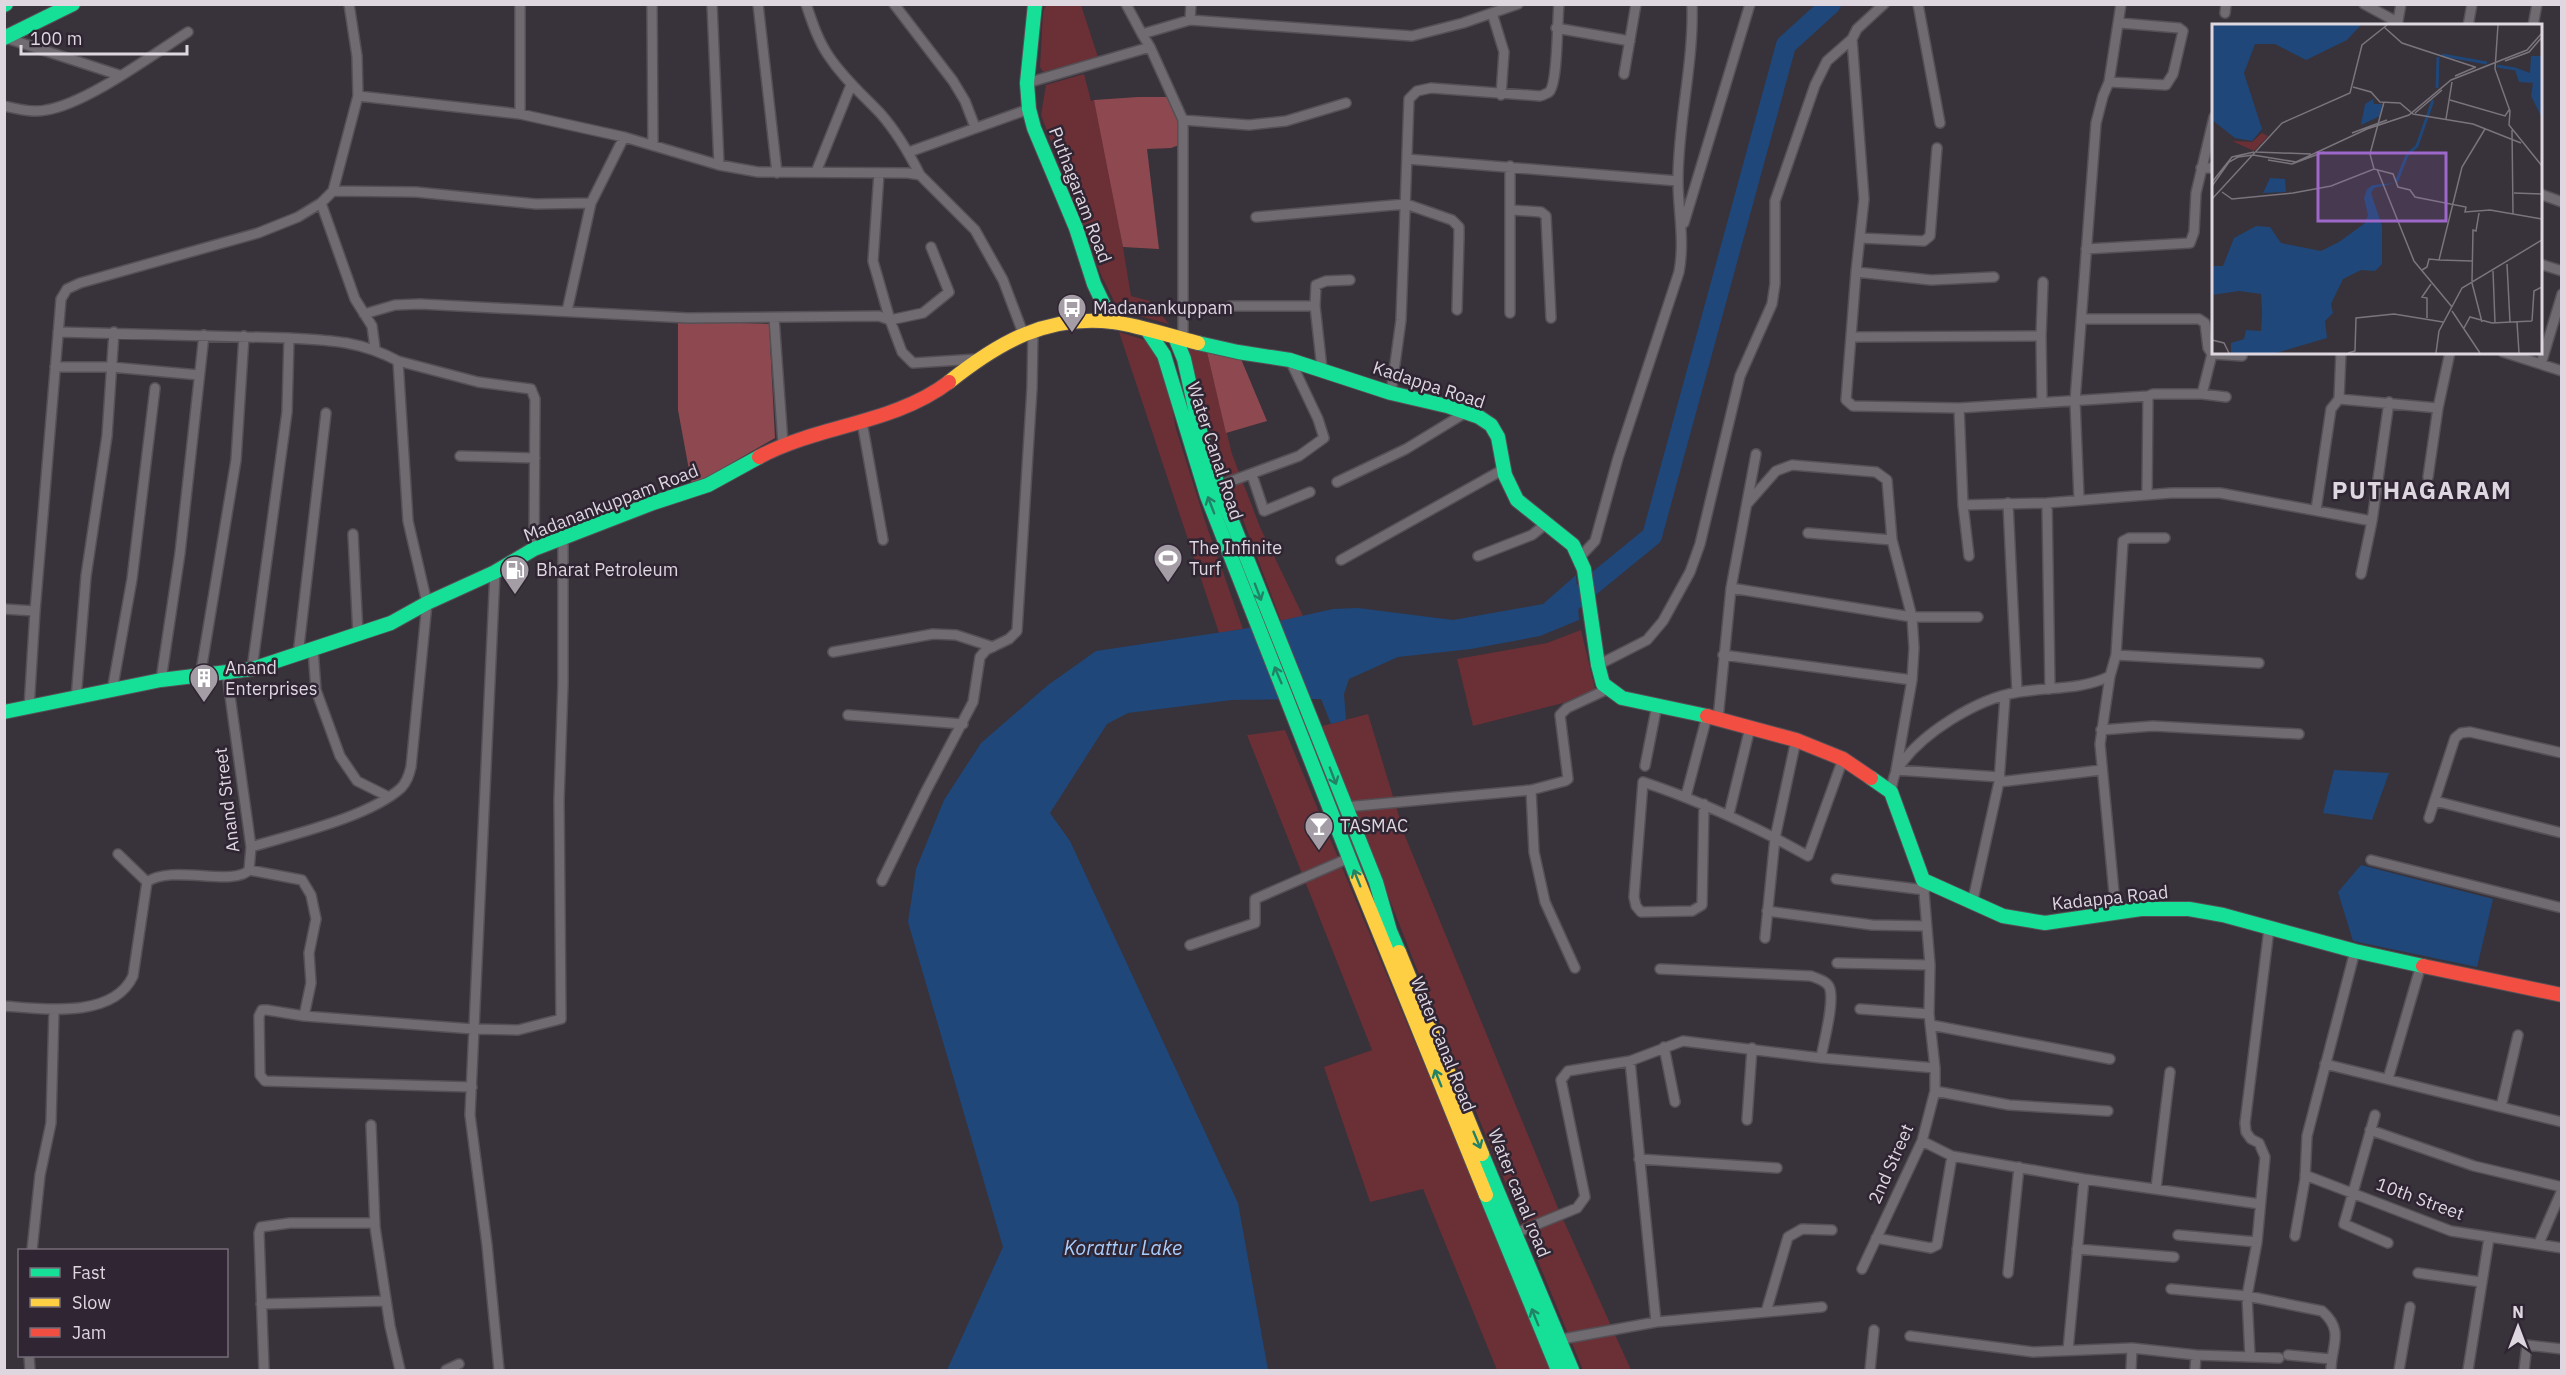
<svg xmlns="http://www.w3.org/2000/svg" width="2566" height="1375" viewBox="0 0 2566 1375" font-family="'IBM Plex Sans',sans-serif">
<style>
.green{fill:#6b2f36}
.forest{fill:#8e4950}
.water{fill:#1f4779}
.lines{fill:none;stroke-linecap:round;stroke-linejoin:round}
.river{stroke:#1f4779;stroke-width:20}
.street-casing{stroke:#555056;stroke-width:12}
.fast-casing{stroke:#555056;stroke-width:16}
.slow-casing{stroke:#555056;stroke-width:16}
.jam-casing{stroke:#555056;stroke-width:16}
.street{stroke:#6f6b71;stroke-width:9}
.fast{stroke:#16e098;stroke-width:14}
.slow{stroke:#ffcf43;stroke-width:14}
.jam{stroke:#f24e42;stroke-width:14}
.oneway{stroke:#228266}
.labels{text-anchor:middle;stroke-width:5;stroke-linejoin:round;paint-order:stroke}
.street-label{font-size:18px;fill:#ded7e0;stroke:#2f2533}
.poi-label{font-size:18px;fill:#ded7e0;stroke:#2f2533;text-anchor:start}
.water-label{font-size:20px;font-style:italic;fill:#a7cdfe;stroke:#2f2533}
.district-label{font-size:24px;font-weight:bold;letter-spacing:1.5px;fill:#ded7e0;stroke:#2f2533}
.inset-river{fill:none;stroke:#1f4779;stroke-width:3}
.inset-road{fill:none;stroke:#7a747c;stroke-width:1.5}
.view{fill:#9e68cb;fill-opacity:0.15;stroke:#9e68cb;stroke-width:3}
.inset-edge{fill:none;stroke:#ded7e0;stroke-width:3}
</style>
<rect width="100%" height="100%" fill="#38323a"/>
<path class="green" d="M1046,5H1081L1098,57L1043,72L1040,67L1043,13Z
M1084,74L1091,101L1094,100L1106,145L1131,296L1150,301L1169,324L1120,311L1117,307L1102,277L1041,115L1046,85Z
M1119,332L1145,340L1158,359L1170,396L1176,429L1206,524L1243,629L1219,633Z
M1188,348L1207,352L1232,454L1260,527L1303,616L1281,621L1213,440Z
M1581,630L1595,689L1563,703L1473,726L1457,659L1547,643Z
M1368,714L1405,836L1558,1208L1631,1370H1583L1414,962L1322,726Z
M1285,730L1551,1370H1497L1423,1189L1370,1202L1324,1067L1372,1050L1247,735Z"/>
<path class="forest" d="M1138,97H1171L1177,109L1179,145L1171,148L1147,149L1159,249L1123,247L1094,100Z
M678,321L769,324L775,438L692,486L678,410Z
M1207,352L1241,359L1267,421L1226,433Z"/>
<path class="water" d="M1576,575L1579,620L1540,636L1471,649L1398,657L1349,679L1344,694L1346,720L1331,724L1321,699L1232,700L1128,713L1107,724L1050,813L1070,841L1238,1203L1268,1370H947L1003,1247L908,922L916,869L944,800L981,743L1048,685L1096,651L1243,629L1333,609L1358,608L1453,620L1543,604Z
M2334,770L2389,773L2372,820L2323,813Z
M2361,865L2493,899L2477,967L2353,941L2338,892Z"/>
<g class="lines">
<path class="river" d="M1559,612L1652,536L1786,45L1831,4"/>
<g class="street-casing">
<path id="street" d="M520,4V114
M652,4L653,145
M712,4L719,165
M758,4L777,173
M806,4C812,22 818,40 828,55C843,78 862,94 880,113C897,132 909,153 920,175
M894,4L953,81L965,101L975,127
M1126,4L1142,34L1190,20L1412,36L1463,23L1518,4
M1884,4L1857,29L1852,39L1864,199L1856,272L1846,400L1853,406L1959,408
M1918,4L1940,123
M2364,4L2397,22
M1492,13L1504,52L1501,95
M2225,13L2226,4
M1190,20L1191,4
M2397,26L2401,4
M2468,26L2472,4
M2533,26L2537,4
M1556,28L1630,41
M1142,34L1150,47L1183,120V339
M6,38L119,75
M1624,74L1636,4
M2109,82L2166,85L2173,74L2183,31L2179,28L2120,23
M1027,83L1150,47
M358,96L520,114L624,137L719,165L758,172L908,173L920,175L975,230L1003,280L1023,333
M4,106C18,109 32,113 46,110C86,104 152,55 188,32
M1183,120L1249,125L1286,121L1346,103
M909,152L1029,109
M1407,159L1678,181
M1510,166V313
M2201,168H2214
M816,172L851,85
M879,173L873,261L890,320L923,313L949,292L931,247
M333,191L416,192L536,204L591,203
M2540,194L2562,202
M321,203L355,299L372,326L375,348
M1512,210L1541,212L1546,216L1551,318
M1256,217L1406,204L1452,220L1459,227V237L1457,310
M1684,223L1750,4
M1860,238L1924,241L1930,236L1937,148
M2086,249L2190,243L2194,232L2196,193L2214,117
M2540,264L2562,271
M1856,272L1931,280L1994,277
M1230,306H1315
M567,311L591,203L624,137
M364,314L395,305L420,304L688,318L879,316L890,320L902,352L913,363L977,359
M774,318L783,444
M2082,319H2199L2205,323L2208,348L2212,354L2242,356
M58,332L289,338
M1852,337L2041,336
M2503,352L2562,371
M398,361L478,382L531,389L535,399L534,549
M2541,364L2562,294
M55,367H111L199,375
M1322,369L1315,306L1316,285L1326,281L1350,280
M1391,393L1401,320L1409,99L1417,91L1431,88L1540,96C1541,96 1548,93 1549,92C1558,84 1557,21 1559,4
M2202,394L2212,354
M2339,399L2341,352
M2042,402L2041,336L2043,282
M862,422L883,540
M460,456L535,458
M1252,475L1264,511L1310,492
M2428,477L2438,408L2450,352
M1337,482L1406,449L1465,413
M1218,486L1299,456L1324,438L1318,419L1290,360
M2147,495L2148,396L2153,394H2202L2226,397
M2079,499L2075,401L2096,123L2103,96L2109,82L2121,4
M2008,503L2017,692
M2047,503L2050,689
M1747,504L1776,471L1792,465L1876,472L1887,480L1892,540L1912,617L1914,648L1912,680L1896,770L2000,777
M1963,505L2047,503L2171,493H2220L2372,521L2361,574
M2316,510L2331,409L2339,399L2438,408
M2372,521L2389,402
M1808,533L1892,540
M353,534L358,635
M1478,556L1532,535L1547,523
M1969,556L1963,505L1959,408L2148,396
M1580,557L1595,541L1618,458L1679,272C1685,240 1678,211 1678,180C1678,121 1694,63 1692,4
M1341,560L1504,469
M495,572L470,1115L487,1245L499,1370
M1731,588L1756,454
M4,609L35,611
M313,649L316,690L340,756L357,781L389,797
M833,652L933,634L956,635L993,647
M298,655L326,413
M1723,655L1912,680
M2116,655L2123,541L2129,538H2165
M1598,665L1647,640L1663,621L1690,572L1700,544L1740,376L1772,304L1775,284V201L1815,85L1827,61L1852,39
M2110,676L2100,744L2116,914
M200,677L236,460L244,336
M161,680L180,553L204,335
M112,691L132,579L155,388
M76,699L86,576L107,436L114,332
M29,708L35,611L61,299L67,289L80,283L258,233L298,217L321,203L333,191L358,96L357,56L349,4
M848,715L963,724
M1718,719L1731,588L1912,617H1978
M2101,730L2153,726L2299,734
M1645,766L1657,705
M1999,782L2101,770
M1531,790L1534,852L1545,902L1575,968
M1891,792C1892,785 1893,776 1897,770C1919,734 1978,698 2019,692C2050,687 2082,690 2110,676L2116,655L2259,663
M1686,796L1707,716
M2435,801L2562,833
M1704,804L1702,905L1692,911L1641,912L1636,906L1634,897L1643,782C1689,797 1731,816 1775,838L1796,740
M1345,807L1531,790L1565,781L1568,779L1560,715L1567,708L1608,689
M1729,814L1750,728
M2429,818L2455,738L2461,733L2470,732L2562,753
M251,847C294,834 369,817 401,788C407,782 409,775 411,767L427,603L408,521L398,361C361,341 330,340 289,338L287,412L252,669
M118,854L147,882
M2371,860L2562,908
M249,870L302,880L311,895L316,919L309,953L311,983L304,1016
M1836,879L1925,890
M882,881L926,791L973,702L980,657L986,650L1009,639L1017,631L1032,388L1033,331
M1972,904L1999,782L2005,697
M1767,911L1872,925L1926,926
M1765,938L1775,838L1808,856L1843,759
M1190,945L1255,923V899L1349,858
M1837,963L1930,965
M1660,969L1811,976C1818,979 1828,981 1830,989C1834,1005 1824,1040 1821,1058
M4,1006C44,1009 113,1019 133,976L147,882C171,864 234,887 249,870L251,847L227,674
M1860,1009L1929,1014
M1931,1025L2110,1059
M1664,1047L1675,1102
M1630,1061L1656,1322
M2325,1064L2562,1122
M2388,1079L2421,965
M472,1087L265,1081L260,1075L259,1016L262,1010H267L304,1016L473,1029L518,1030L561,1019L559,800L563,684V538
M1935,1091L2009,1105L2108,1111
M2501,1107L2518,1035
M2375,1115L2344,1224L2388,1243
M1747,1120L1752,1048
M371,1125L375,1227L390,1326L400,1370
M2370,1130L2474,1166L2562,1187
M1922,1141L1952,1156L2084,1179L2260,1204
M1639,1159L1777,1168
M2305,1175L2451,1231L2562,1248
M2156,1188L2170,1072
M1511,1235L1577,1208L1585,1197L1561,1080L1568,1071L1630,1061L1683,1041L1821,1058L1935,1068
M2178,1235L2257,1242
M2295,1236L2305,1179L2307,1136L2355,951
M1876,1238L1931,1248L1937,1245L1952,1156
M2539,1243L2562,1190
M2077,1249L2174,1257
M32,1250L40,1175L51,1123L54,1009
M1862,1269L1922,1141L1935,1091V1068L1929,1014L1930,965L1923,880
M2008,1273L2019,1167
M2418,1273L2481,1282
M2171,1289L2247,1296L2322,1311C2345,1331 2331,1346 2331,1370
M261,1304L386,1301
M1766,1312L1788,1237L1802,1229L1832,1230
M1910,1336L2033,1352L2132,1348L2196,1355L2279,1358
M1557,1340L1656,1322L1822,1307
M2068,1350L2084,1179
M2288,1355L2331,1359
M29,1356L30,1370
M2250,1357L2247,1296L2257,1242L2265,1157L2259,1143L2251,1139L2246,1132L2245,1123L2269,929
M264,1370L259,1233L261,1227L290,1223H375
M446,1370L459,1364
M1870,1370L1874,1330
M2131,1370L2132,1348
M2195,1370L2196,1355
M2399,1370L2410,1307
M2468,1370L2489,1238
M2524,1370L2527,1345L2562,1349"/>
</g>
<g class="fast-casing">
<path id="fast" d="M1035,4L1027,83L1029,109L1034,128L1076,228L1094,284L1112,322
M4,5L6,4
M4,38L73,4
M1148,331L1164,355L1207,496L1357,878
M1175,337L1184,359L1201,435L1220,491L1376,882L1390,931L1399,952
M1198,343L1238,352L1290,360L1391,393L1447,406L1479,417L1491,425L1498,437L1505,475L1517,500L1573,545L1584,569L1598,665L1603,684L1622,698L1707,716
M4,712L161,680L252,669L391,623L427,603L495,572L534,549L653,503L708,485L759,457
M1871,778L1891,792L1923,880L2003,916L2045,923L2141,909H2189L2223,915L2355,951L2423,966
M1482,1154L1572,1370
M1486,1195L1558,1370"/>
</g>
<g class="slow-casing">
<path id="slow" d="M949,382C998,343 1047,314 1113,322C1141,326 1170,336 1198,343
M1357,878L1486,1195
M1399,952L1482,1154"/>
</g>
<g class="jam-casing">
<path id="jam" d="M759,457C818,425 894,424 949,382
M1707,716L1796,740L1843,759L1871,778
M2423,966L2562,995"/>
</g>
<use href="#street" class="street"/>
<use href="#fast" class="fast"/>
<use href="#slow" class="slow"/>
<use href="#jam" class="jam"/>
</g>
<defs><path id="oneway-shaft" d="M-6 0H5M1.5-3L5.5 0L1.5 3" fill="none" stroke-width="1.6" stroke-linecap="round" stroke-linejoin="round" transform="scale(1.5)"/></defs>
<g class="oneway">
<use href="#oneway-shaft" transform="translate(1211 505) rotate(-111)"/>
<use href="#oneway-shaft" transform="translate(1258 592) rotate(69)"/>
<use href="#oneway-shaft" transform="translate(1278 675) rotate(-113)"/>
<use href="#oneway-shaft" transform="translate(1333 776) rotate(69)"/>
<use href="#oneway-shaft" transform="translate(1357 878) rotate(-112)"/>
<use href="#oneway-shaft" transform="translate(1438 1078) rotate(-112)"/>
<use href="#oneway-shaft" transform="translate(1477 1140) rotate(67)"/>
<use href="#oneway-shaft" transform="translate(1535 1317) rotate(-112)"/>
</g>
<defs>
<g id="bus-pin" transform="scale(1.5)"><path d="M0 17L-7.5 6A9.5 9.5 0 1 1 7.5 6Z" fill="#a49da6" stroke="#2f2533"/><path d="M-5-6H5V4H4V6H2V4H-2V6H-4V4H-5ZM-3.5-4V0h7V-4ZM-3.5 1.2v1.5H-2V1.2ZM2 1.2v1.5H3.5V1.2Z" fill="#fff"/></g>
<g id="stadium-pin" transform="scale(1.5)"><path d="M0 17L-7.5 6A9.5 9.5 0 1 1 7.5 6Z" fill="#a49da6" stroke="#2f2533"/><path d="M0-5a6.5 5 0 1 0 0 10a6.5 5 0 1 0 0-10ZM-3.5-1.8h7v3.6h-7Z" fill="#fff"/></g>
<g id="fuel-pin" transform="scale(1.5)"><path d="M0 17L-7.5 6A9.5 9.5 0 1 1 7.5 6Z" fill="#a49da6" stroke="#2f2533"/><path d="M-5.5-6h7V0h2V4h1.3V-2.5L3-4.5l.8-.8L6-3V5H2.5V1h-1V6h-7ZM-4.2-4.7v3.2H.2V-4.7Z" fill="#fff"/></g>
<g id="building-pin" transform="scale(1.5)"><path d="M0 17L-7.5 6A9.5 9.5 0 1 1 7.5 6Z" fill="#a49da6" stroke="#2f2533"/><path d="M-4-6H4V6H1V3H-1V6H-4ZM-2.5-4.3h1.7v1.8h-1.7ZM.8-4.3h1.7v1.8H.8ZM-2.5-1h1.7V.8h-1.7ZM.8-1h1.7V.8H.8Z" fill="#fff"/></g>
<g id="bar-pin" transform="scale(1.5)"><path d="M0 17L-7.5 6A9.5 9.5 0 1 1 7.5 6Z" fill="#a49da6" stroke="#2f2533"/><path d="M-6-5H6L.8 .8V4.5H3.5V6h-7V4.5H-.8V.8Z" fill="#fff"/></g>
</defs>
<g fill-rule="evenodd">
<use href="#bus-pin" x="1072" y="308"/>
<use href="#stadium-pin" x="1168" y="558"/>
<use href="#fuel-pin" x="515" y="570"/>
<use href="#building-pin" x="204" y="678"/>
<use href="#bar-pin" x="1319" y="826"/>
</g>
<g class="labels">
<g class="street-label">
<text transform="translate(1080 195) rotate(69)" y="6">Puthagaram Road</text>
<text transform="translate(1429 385) rotate(18)" y="6">Kadappa Road</text>
<text transform="translate(1215 451) rotate(72)" y="6">Water Canal Road</text>
<text transform="translate(611 503) rotate(-21)" y="6">Madanankuppam Road</text>
<text transform="translate(227 800) rotate(-97)" y="6">Anand Street</text>
<text transform="translate(2110 898) rotate(-6)" y="6">Kadappa Road</text>
<text transform="translate(1443 1044) rotate(68)" y="6">Water Canal Road</text>
<text transform="translate(1891 1164) rotate(-66)" y="6">2nd Street</text>
<text transform="translate(1519 1193) rotate(68)" y="6">Water canal road</text>
<text transform="translate(2420 1199) rotate(20)" y="6">10th Street</text>
</g>
<g class="poi-label">
<text x="1093" y="314">Madanankuppam</text>
<text x="1189" y="554">The Infinite<tspan x="1189" dy="21">Turf</tspan></text>
<text x="536" y="576">Bharat Petroleum</text>
<text x="225" y="674">Anand<tspan x="225" dy="21">Enterprises</tspan></text>
<text x="1340" y="832">TASMAC</text>
</g>
<g class="water-label">
<text x="1123" y="1255">Korattur Lake</text>
</g>
<g class="district-label">
<text x="2422" y="499">PUTHAGARAM</text>
</g>
</g>
<g transform="translate(2212 24)">
<rect width="330" height="330" fill="#38323a"/>
<path d="M50,109L56,112L42,127L20,117L40,118Z" fill="#6b2f36"/>
<path d="M0,1H149L135,16L94,36L63,20H43L32,49L50,105L40,117L23,114L0,96ZM319,32H330V94L319,72L321,59L307,58L302,43L318,49ZM161,75L162,80H170L168,92L149,101L153,80ZM58,154L73,155L74,168L51,169ZM183,159L162,164L159,169L170,202V240L163,247L149,246L131,255L119,280L121,289L113,297L115,314L64,329H19V319L32,315L34,306L49,307L50,289L49,270L27,267L0,271V242H11L22,214L44,202L58,203L69,219L109,227L127,218L153,199L156,191L152,174L155,165L161,161Z" fill="#1f4779"/>
<path class="inset-river" d="M230,31L275,39M285,42L303,45M225,64L226,33M184,159L195,131L205,122L221,76"/>
<path class="inset-road" d="M286,1L283,45L298,87L297,101L330,142M172,3L190,19L263,43M293,37L317,28L330,13M243,52L264,43M141,63L159,68L168,78L188,79L201,90L261,100L309,119M238,76L293,92L297,86M203,89L230,66M234,95L240,58M300,106L301,190M140,109L175,96M44,128L99,130M56,136L80,140L112,128M162,145L158,130L172,78M165,145L202,237L240,283M0,158L20,133L42,128M0,162L17,138L26,133L41,131L84,138L155,105L197,91L239,56L315,26L330,9M10,168L20,175L81,169L119,162L162,145L181,150L186,163L198,166L203,173L254,183L253,188L278,186L330,195M302,169L330,170M0,175L70,99L138,69L150,21L175,1M227,236L260,237M295,240L298,298M210,246L215,243L217,235L227,236L250,143L273,105M281,247L283,299M260,257L261,206L264,207L267,189M260,259L270,298M240,287L268,329M215,294V274L210,273L219,260M320,297L322,267L330,263M305,298L307,329M252,304L258,293L280,299L320,297M0,316L12,319L17,329M136,329L143,327L144,294L182,290L231,298M224,329L227,307L250,264L330,216"/>
<path class="view" d="M106,129H234V197H106Z"/>
<rect width="330" height="330" class="inset-edge"/>
</g>
<rect width="2566" height="1375" fill="none" stroke="#ded7e0" stroke-width="12"/>
<rect x="18" y="1249" width="210" height="108" fill="#2f2533" stroke="#756c78" stroke-width="1.5"/>
<rect x="30" y="1268" width="30" height="9" fill="#16e098" stroke="#756c78" stroke-width="1.5"/>
<text x="72" y="1279" font-size="18" fill="#ded7e0">Fast</text>
<rect x="30" y="1298" width="30" height="9" fill="#ffcf43" stroke="#756c78" stroke-width="1.5"/>
<text x="72" y="1309" font-size="18" fill="#ded7e0">Slow</text>
<rect x="30" y="1328" width="30" height="9" fill="#f24e42" stroke="#756c78" stroke-width="1.5"/>
<text x="72" y="1339" font-size="18" fill="#ded7e0">Jam</text>
<g transform="translate(2518 1327)" stroke="#2f2533" stroke-width="4.5" paint-order="stroke">
<path d="M0-4.5L10 22L0 15L-10 22Z" fill="#ded7e0"/>
<text y="-9" font-size="16" font-weight="bold" text-anchor="middle" fill="#ded7e0">N</text>
</g>
<path d="M21 45v9h166v-9" fill="none" stroke="#ded7e0" stroke-width="3"/>
<text x="30" y="45" font-size="18" fill="#ded7e0" stroke="#2f2533" stroke-width="4.5" paint-order="stroke">100 m</text>
</svg>
